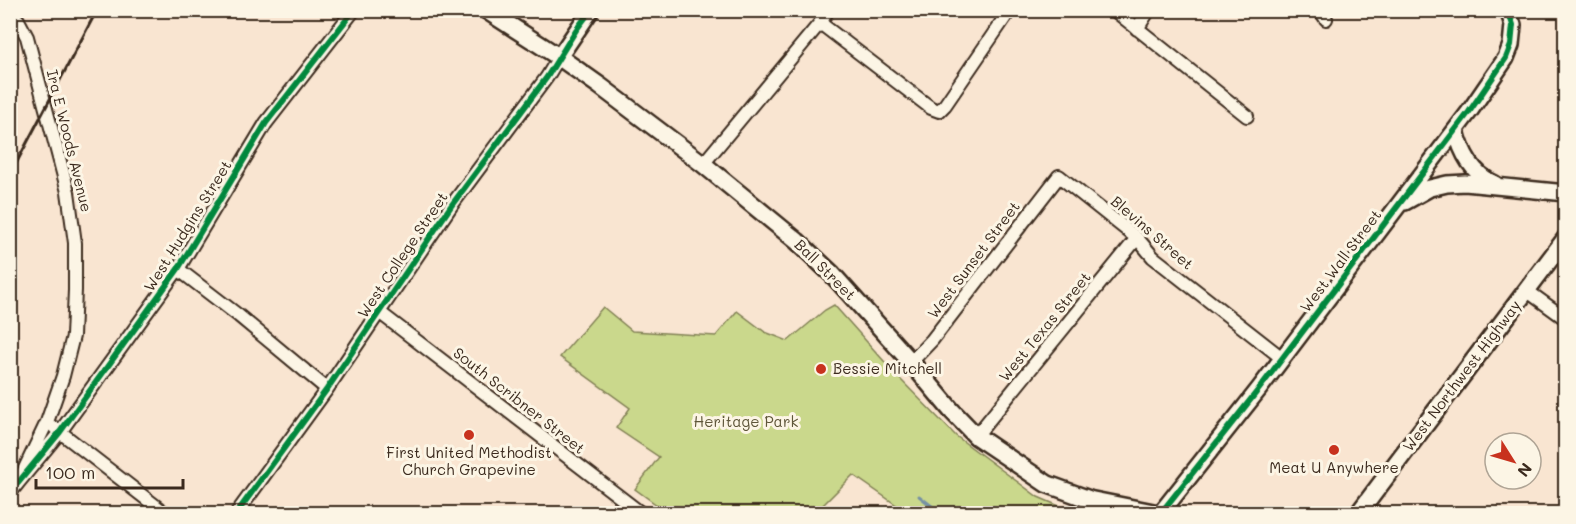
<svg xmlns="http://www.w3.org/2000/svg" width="1576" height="524" viewBox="0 0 1576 524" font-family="Mali,sans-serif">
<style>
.green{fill:#cad88c;stroke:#828155;stroke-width:1.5}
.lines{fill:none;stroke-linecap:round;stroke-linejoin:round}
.stream{stroke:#7691a4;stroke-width:3}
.minor-casing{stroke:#3b2a1e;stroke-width:16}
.tertiary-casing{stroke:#3b2a1e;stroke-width:20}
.secondary-casing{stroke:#3b2a1e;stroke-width:21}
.minor{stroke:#fcf5e5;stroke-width:12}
.tertiary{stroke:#fcf5e5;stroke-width:15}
.secondary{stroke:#fcf5e5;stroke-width:16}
.rail{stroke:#3b2a1e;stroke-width:3}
.cycleway-casing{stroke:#fcf5e5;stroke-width:10}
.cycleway{stroke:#00873e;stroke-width:6}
.poi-dot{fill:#c8321e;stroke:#fcf5e5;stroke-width:2}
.labels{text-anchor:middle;stroke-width:6;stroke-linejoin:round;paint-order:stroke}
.street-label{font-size:15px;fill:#3b2a1e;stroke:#fcf5e5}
.poi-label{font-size:15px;fill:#3b2a1e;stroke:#fcf5e5}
.park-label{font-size:15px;fill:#5f563a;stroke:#fcf5e5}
</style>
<rect width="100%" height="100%" fill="#f9e5d1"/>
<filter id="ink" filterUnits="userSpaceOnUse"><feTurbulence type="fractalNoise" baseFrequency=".0167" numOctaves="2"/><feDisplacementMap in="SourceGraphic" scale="12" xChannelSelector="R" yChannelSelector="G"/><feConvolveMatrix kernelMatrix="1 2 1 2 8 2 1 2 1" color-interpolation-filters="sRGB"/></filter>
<g filter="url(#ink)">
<path class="green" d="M834,305L900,379L956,436L1038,497L1059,506L1069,513H908L853,475L815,513H668L635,489L659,457L616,428L630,408L560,357L603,307L632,331L716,336L737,311L765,332L788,341L825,310Z"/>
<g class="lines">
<path class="stream" d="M919,496L942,514"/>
<g class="minor-casing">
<path id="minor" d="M1114,10L1247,116
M1320,10L1326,19
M10,14L18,20L27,37L68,192L75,243V290L73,336L63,376L47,422L18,483L10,493
M820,23L931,108L939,111L945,105L1010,10
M1137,29L1149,10
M703,164L820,23L828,10
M178,269L239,316L327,389
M1526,290L1566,319
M379,312L642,514
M911,362L932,340L1059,176L1137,238L1153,257L1282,358
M55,428L166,514
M976,436L1137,238
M18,483L60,432L178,269L266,123L354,10
M236,514L327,389L451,206L547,77L559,57"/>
</g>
<g class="tertiary-casing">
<path id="tertiary" d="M559,57L591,10
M1456,130C1461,152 1473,175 1495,184
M1405,202L1430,188L1447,184L1465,183L1566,193
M1160,514L1259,389L1469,112L1506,58L1511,45L1513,25L1508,10"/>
</g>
<g class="secondary-casing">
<path id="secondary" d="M486,10L559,57L600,86L703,164L797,241L832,274L911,362L951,410L976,436L1047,484L1091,500L1161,514
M1358,514L1566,238"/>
</g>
<use href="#minor" class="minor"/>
<use href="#tertiary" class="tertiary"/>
<use href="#secondary" class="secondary"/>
<path class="rail" d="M10,175L97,10"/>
<g class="cycleway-casing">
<path id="cycleway" d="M18,483L60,432L178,269L266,123L354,10
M236,514L327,389L451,206L547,77L576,30L591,10
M1160,514L1259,389L1469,112L1506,58L1511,45L1513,25L1508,10"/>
</g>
<use href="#cycleway" class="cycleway"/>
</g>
</g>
<g class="poi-dot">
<circle cx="821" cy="369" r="6"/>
<circle cx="469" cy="435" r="6"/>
<circle cx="1334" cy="450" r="6"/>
</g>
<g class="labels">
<g class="street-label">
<text transform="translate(69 141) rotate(76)" y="5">Ira E Woods Avenue</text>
<text transform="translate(188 226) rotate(-58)" y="5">West Hudgins Street</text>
<text transform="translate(1152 233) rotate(41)" y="5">Blevins Street</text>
<text transform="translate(403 255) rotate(-56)" y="5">West College Street</text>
<text transform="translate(974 260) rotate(-53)" y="5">West Sunset Street</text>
<text transform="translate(1341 261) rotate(-53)" y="5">West Wall Street</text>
<text transform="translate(825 270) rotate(45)" y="5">Ball Street</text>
<text transform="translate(1045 327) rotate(-51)" y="5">West Texas Street</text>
<text transform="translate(1462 376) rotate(-53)" y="5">West Northwest Highway</text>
<text transform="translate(519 401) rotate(38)" y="5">South Scribner Street</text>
</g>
<g class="poi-label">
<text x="833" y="374" text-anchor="start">Bessie Mitchell</text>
<text x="469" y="458">First United Methodist<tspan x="469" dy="17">Church Grapevine</tspan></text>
<text x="1334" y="473">Meat U Anywhere</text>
</g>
<g class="park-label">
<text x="746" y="427">Heritage Park</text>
</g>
</g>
<rect width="1576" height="524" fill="none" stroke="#fcf5e5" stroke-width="36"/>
<rect x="18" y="18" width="1540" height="488" fill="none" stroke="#3b2a1e" stroke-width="2" filter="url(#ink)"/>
<g transform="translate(1513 461) rotate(127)"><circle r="28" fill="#fcf5e5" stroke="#afa495" stroke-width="1.5"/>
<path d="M0-4.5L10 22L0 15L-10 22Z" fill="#c8321e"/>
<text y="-9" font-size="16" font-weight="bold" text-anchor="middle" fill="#3b2a1e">N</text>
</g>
<path d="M36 479v9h147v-9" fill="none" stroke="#3b2a1e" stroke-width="3"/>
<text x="45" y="479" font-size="18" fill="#3b2a1e" stroke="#fcf5e5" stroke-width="4.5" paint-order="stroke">100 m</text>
</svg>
